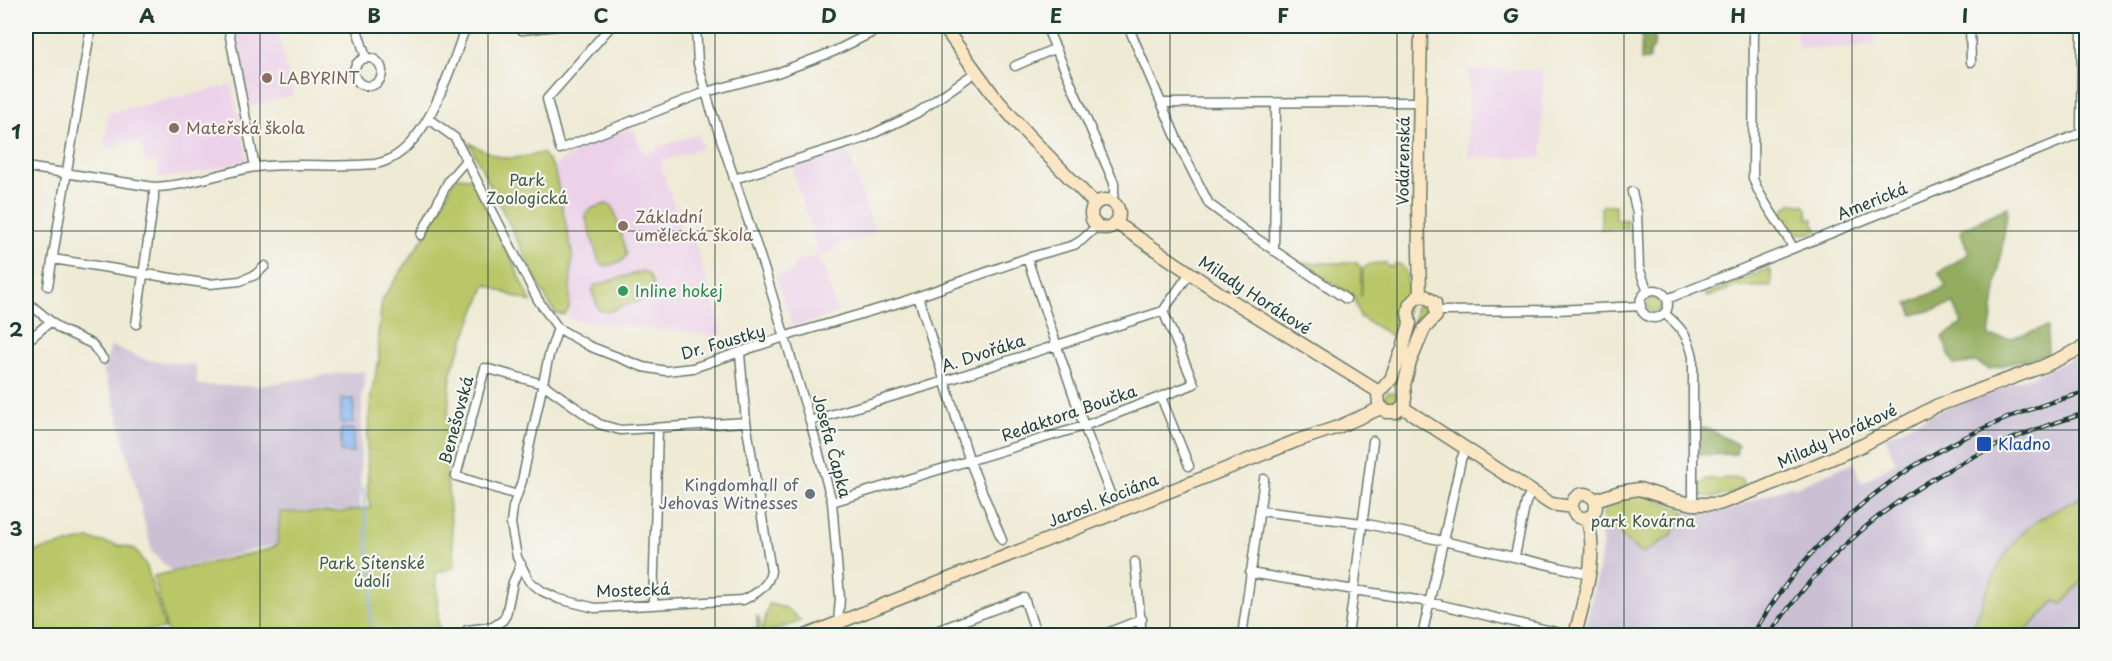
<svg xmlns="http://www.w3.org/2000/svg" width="2112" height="661" viewBox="0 0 2112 661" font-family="'Playpen Sans',sans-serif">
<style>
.built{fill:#ecd1e9}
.industrial{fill:#cbbfd4}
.green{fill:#bac769;stroke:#6c824e;stroke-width:1.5}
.forest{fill:#93ac5d;stroke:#597448;stroke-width:1.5}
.water{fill:#87b6f2;stroke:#537a93;stroke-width:1.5}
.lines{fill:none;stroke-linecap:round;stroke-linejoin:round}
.stream{stroke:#87b6f2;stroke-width:2}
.street-casing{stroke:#687a6c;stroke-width:11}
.secondary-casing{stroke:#687a6c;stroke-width:15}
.street{stroke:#fff;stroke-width:8}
.secondary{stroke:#fbe6c3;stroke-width:12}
.rail-casing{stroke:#1f3d34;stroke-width:4.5}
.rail{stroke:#f6f6f2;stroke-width:2;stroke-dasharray:7;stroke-linecap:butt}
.grid{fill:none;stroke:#1f3d34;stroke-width:1.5;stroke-opacity:0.55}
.education-dot{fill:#8d6e63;stroke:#f6f6f2;stroke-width:2}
.leisure-dot{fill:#2e9e5b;stroke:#f6f6f2;stroke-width:2}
.transit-dot{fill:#1a4fb4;stroke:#f6f6f2;stroke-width:2}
.worship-dot{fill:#6b7280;stroke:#f6f6f2;stroke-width:2}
.labels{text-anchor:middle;stroke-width:4.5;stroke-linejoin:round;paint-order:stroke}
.education-label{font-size:16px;fill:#785e54;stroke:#f6f6f2;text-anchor:start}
.street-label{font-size:16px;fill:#1f3d34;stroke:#f6f6f2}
.park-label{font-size:16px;fill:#3e593f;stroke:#f6f6f2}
.leisure-label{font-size:16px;fill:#27864d;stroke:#f6f6f2;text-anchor:start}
.transit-label{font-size:16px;fill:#164399;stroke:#f6f6f2;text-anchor:start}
.worship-label{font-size:16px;fill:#5b616d;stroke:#f6f6f2;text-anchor:end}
.neatline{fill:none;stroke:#1f3d34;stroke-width:2}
.grid-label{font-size:20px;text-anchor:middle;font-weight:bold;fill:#1f3d34}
</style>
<rect width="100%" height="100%" fill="#f6f6f2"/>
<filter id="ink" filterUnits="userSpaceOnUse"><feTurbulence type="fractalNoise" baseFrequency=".0167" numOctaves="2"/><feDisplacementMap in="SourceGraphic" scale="12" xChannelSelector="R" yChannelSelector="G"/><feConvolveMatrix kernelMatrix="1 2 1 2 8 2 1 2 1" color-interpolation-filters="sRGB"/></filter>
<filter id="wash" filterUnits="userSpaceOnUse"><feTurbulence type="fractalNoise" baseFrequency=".008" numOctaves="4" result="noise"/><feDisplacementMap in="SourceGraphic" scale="24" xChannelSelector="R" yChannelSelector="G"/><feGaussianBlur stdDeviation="1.35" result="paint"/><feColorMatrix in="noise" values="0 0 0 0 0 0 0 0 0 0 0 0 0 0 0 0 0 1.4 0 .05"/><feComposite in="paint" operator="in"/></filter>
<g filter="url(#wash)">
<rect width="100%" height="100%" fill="#efead4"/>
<path class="built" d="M234,26H276L293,95L250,106Z
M1797,26H1875V45H1861V48H1797Z
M1469,69L1543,70L1542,158L1468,157Z
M232,85L247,159L246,161L183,176L159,178L157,161L145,163L141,143L120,140L118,149L105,146L108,113Z
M632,127L644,154L657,150L656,148L698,134L702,148L660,162L686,243L694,241L723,333L709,337L708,334L571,320L568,316L572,253L554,168L559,162L601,138Z
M842,152L849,154L875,233L835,246L836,250L820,255L838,313L793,327L776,277L794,271L792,264L819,255L792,168Z"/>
<path class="industrial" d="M111,346L147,360L196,365L197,385L258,386L339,373L366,371L362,395L360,510L279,511L276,544L171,571L152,552L114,401L103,371Z
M2086,351V635L1584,636L1603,545L1599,523L1604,522L1642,554L1671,536L1685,511L1712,513L1725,511L1792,485L1794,488L1854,462L1862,483L1896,462L1885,437L1967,397L2034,376Z"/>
<path class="green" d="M469,143C504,160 503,162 542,153L554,168L572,253L569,309L564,315L555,313L547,300Z
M456,177L471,178C492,219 513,260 531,302L508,294L486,284L451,372L445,455L455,567L436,573L439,635H168L154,576L266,550L277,545L280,512H340L371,508L368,494L367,444L371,394L379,360L378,336L382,300L426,234Z
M1793,203L1804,205L1807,209L1808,219H1813L1814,225L1818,231C1798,237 1789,235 1783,213L1785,208Z
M606,204L611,205L614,209L627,255L622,261L606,266L599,262L585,215L590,209Z
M1604,205H1615V219L1627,220V229H1601V208Z
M1298,263H1357L1361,268V297L1363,269C1369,262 1378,263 1386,263L1387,266L1393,267L1394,264C1414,261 1407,304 1406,317C1406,324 1401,333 1399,340L1360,317L1354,297L1317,273L1314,276Z
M1768,269L1771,272V287H1735L1708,297L1705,294Z
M643,271C652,274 655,288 653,296L607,312L599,310L592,292L595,285Z
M1647 305a7 7 0 1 1 14 0a7 7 0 1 1-14 0Z
M1425,303L1430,308V314L1423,323L1400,383L1394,381L1415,317V308L1418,304Z
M1384 399a7 7 0 1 1 14 0a7 7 0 1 1-14 0Z
M1738,478L1741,479L1744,484C1736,495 1710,501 1700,493V486L1706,479Z
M1638,494L1650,496L1685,511L1671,536L1642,554L1604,522L1603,505Z
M2086,494V577L2062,604L2055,601L2022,635H1971C1983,599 2001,546 2034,523C2050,512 2069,504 2086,494Z
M89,539L135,549L147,567L165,629L96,636L26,635V553Z
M769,604L786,608L801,621L761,635Z
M757,615L760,622L759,635H676L757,630Z"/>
<path class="forest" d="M1642,26H1655L1654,47L1649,53V60L1641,61Z
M2008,207L1989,337L2011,338L2047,327L2048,354L1989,369L1976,362L1954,365L1942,337L1962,324L1954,304L1913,315L1908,304L1946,287L1939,272L1969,254L1960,230Z
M1701,428L1709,429L1738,445L1736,454L1699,455L1697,434Z"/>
<path class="water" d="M341,399H354L353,423H341Z
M341,429H354L353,453L341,452Z"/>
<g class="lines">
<path class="stream" d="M363,487L369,559L374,582L370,609L372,627"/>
</g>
</g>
<g filter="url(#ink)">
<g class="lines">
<g class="street-casing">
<path id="street" d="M228,26L255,167
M356,26L366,58
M611,26L547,99L560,149L706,92L777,73L835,51L885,26
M696,26L698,64L710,106L765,271L810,421L832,502L840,598L838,623
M1046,26L1114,183V194L1111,202
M1128,26L1183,153L1209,204L1244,230L1346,299
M1754,26L1753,178C1759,199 1782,225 1793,248
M1970,26L1971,62
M1999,26L2033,27
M522,30L557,26
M354 72a14 14 0 1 1 28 0a14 14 0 1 1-28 0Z
M1015,66L1056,48
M1162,103L1420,102
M429,119L455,138L538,300L558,328L589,346L643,367L666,371L693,368L793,334L902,302L1027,258L1074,245L1082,240L1097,226
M2081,133L2082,26
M26,167L154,187C189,186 222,172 256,167C296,162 336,168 375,164C426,157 451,66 466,26
M734,179L862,139L917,113L976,72
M1632,192L1637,213L1639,268L1648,292
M421,235L449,180L467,159
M1274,251L1276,103
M1027,258L1084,426L1111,496
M53,259L209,284L240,281L255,275L265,266
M48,286L91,26
M1640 304a14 14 0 1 1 28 0a14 14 0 1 1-28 0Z
M918,296L970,462L1002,540
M1667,299L2086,131
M26,301L60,329L92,344L103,359
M1163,311L1190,273
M1437,311L1556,310L1641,306
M1665,314C1680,326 1689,337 1693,357V504
M136,324L154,199V187
M558,328L549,355L522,481L513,507L511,524L517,557L529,581L542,591L559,599L595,608L743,600C756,594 769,586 771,571L746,422L740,354
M26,342L50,322
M1161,397L1189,466
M810,421L945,381L1163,311
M517,495L456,476L485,368L543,384L599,424L620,430L746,422
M832,502L1084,426L1194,384L1163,311
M1260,511L1363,523L1589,574
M1515,556L1526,502L1532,491
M1135,562L1142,636
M1250,573L1429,602L1573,636
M653,605L658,428
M467,630L493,627L503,620L506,615L513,582L521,564
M923,636L1024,598L1037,636
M1099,636L1142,619
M1242,636L1264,479
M1348,636L1373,441
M1422,636L1461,460L1465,449"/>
</g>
<g class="secondary-casing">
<path id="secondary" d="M943,26L994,96L1026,133L1095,204
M1091 214a14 14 0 1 1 28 0a14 14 0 1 1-28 0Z
M1116,223L1218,292L1379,392
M1420,296L1418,204L1421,26
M1425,296L1435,303L1436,316L1424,329L1410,362L1404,385L1405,398L1404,405L1396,412H1387L1379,405L1378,394L1391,379L1403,348L1410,323L1408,312L1410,304L1417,297Z
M1402,407L1551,504L1572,507
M1572 506a12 12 0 1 1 24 0a12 12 0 1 1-24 0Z
M1595,500L1620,492L1639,489L1674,500L1693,504H1719L1762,488L1863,445L1936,406L2044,366L2086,346
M838,623V636
M805,636L1296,441L1338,427L1381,408
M1575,636C1584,597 1599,556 1587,518"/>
</g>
<use href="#street" class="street"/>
<use href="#secondary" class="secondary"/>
<g class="rail-casing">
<path id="rail" d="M1752,636C1827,506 1944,430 2086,392
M1769,636C1843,522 1957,450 2086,413"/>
</g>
<use href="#rail" class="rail"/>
</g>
</g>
<path class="grid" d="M260,26V636M488,26V636M715,26V636M942,26V636M1170,26V636M1397,26V636M1624,26V636M1852,26V636M26,231H2086M26,430H2086"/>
<g class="education-dot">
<circle cx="267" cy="78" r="6"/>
<circle cx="174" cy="128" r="6"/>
<circle cx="623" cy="226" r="6"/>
</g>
<circle class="leisure-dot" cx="623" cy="291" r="6"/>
<rect class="transit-dot" x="1976" y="436" width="16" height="16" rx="3"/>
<circle class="worship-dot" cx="810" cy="494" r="6"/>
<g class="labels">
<g class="education-label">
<text x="279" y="84">LABYRINT</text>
<text x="186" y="134">Mateřská škola</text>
<text x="635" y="223">Základní<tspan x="635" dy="18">umělecká škola</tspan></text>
</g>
<g class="street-label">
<text transform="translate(1403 161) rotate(-89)" y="6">Vodárenská</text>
<text transform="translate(1872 201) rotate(-22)" y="6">Americká</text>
<text transform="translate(1255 295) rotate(33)" y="6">Milady Horákové</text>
<text transform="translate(723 342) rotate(-16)" y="6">Dr. Foustky</text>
<text transform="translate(983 353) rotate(-18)" y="6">A. Dvořáka</text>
<text transform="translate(1069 413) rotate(-19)" y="6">Redaktora Boučka</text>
<text transform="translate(456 420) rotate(-75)" y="6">Benešovská</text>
<text transform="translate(1837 436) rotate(-25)" y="6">Milady Horákové</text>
<text transform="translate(832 446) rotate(75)" y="6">Josefa Čapka</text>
<text transform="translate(1103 500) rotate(-22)" y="6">Jarosl. Kociána</text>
<text transform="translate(633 590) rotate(-2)" y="6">Mostecká</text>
</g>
<g class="park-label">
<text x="527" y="186">Park<tspan x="527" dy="18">Zoologická</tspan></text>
<text x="1643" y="527">park Kovárna</text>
<text x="372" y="569">Park Sítenské<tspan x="372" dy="18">údolí</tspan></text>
</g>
<g class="leisure-label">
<text x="635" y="297">Inline hokej</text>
</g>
<g class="transit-label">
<text x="1998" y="450">Kladno</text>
</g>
<g class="worship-label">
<text x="798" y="491">Kingdomhall of<tspan x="798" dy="18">Jehovas Witnesses</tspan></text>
</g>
</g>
<rect width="2112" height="661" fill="none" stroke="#f6f6f2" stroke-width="66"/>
<rect x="33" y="33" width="2046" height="595" class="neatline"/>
<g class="grid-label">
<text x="147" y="23">A</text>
<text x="374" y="23">B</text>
<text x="601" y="23">C</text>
<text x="829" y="23">D</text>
<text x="1056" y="23">E</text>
<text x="1283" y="23">F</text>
<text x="1511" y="23">G</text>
<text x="1738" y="23">H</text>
<text x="1965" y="23">I</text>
<text x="16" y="139">1</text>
<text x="16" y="337">2</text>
<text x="16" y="536">3</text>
</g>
</svg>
